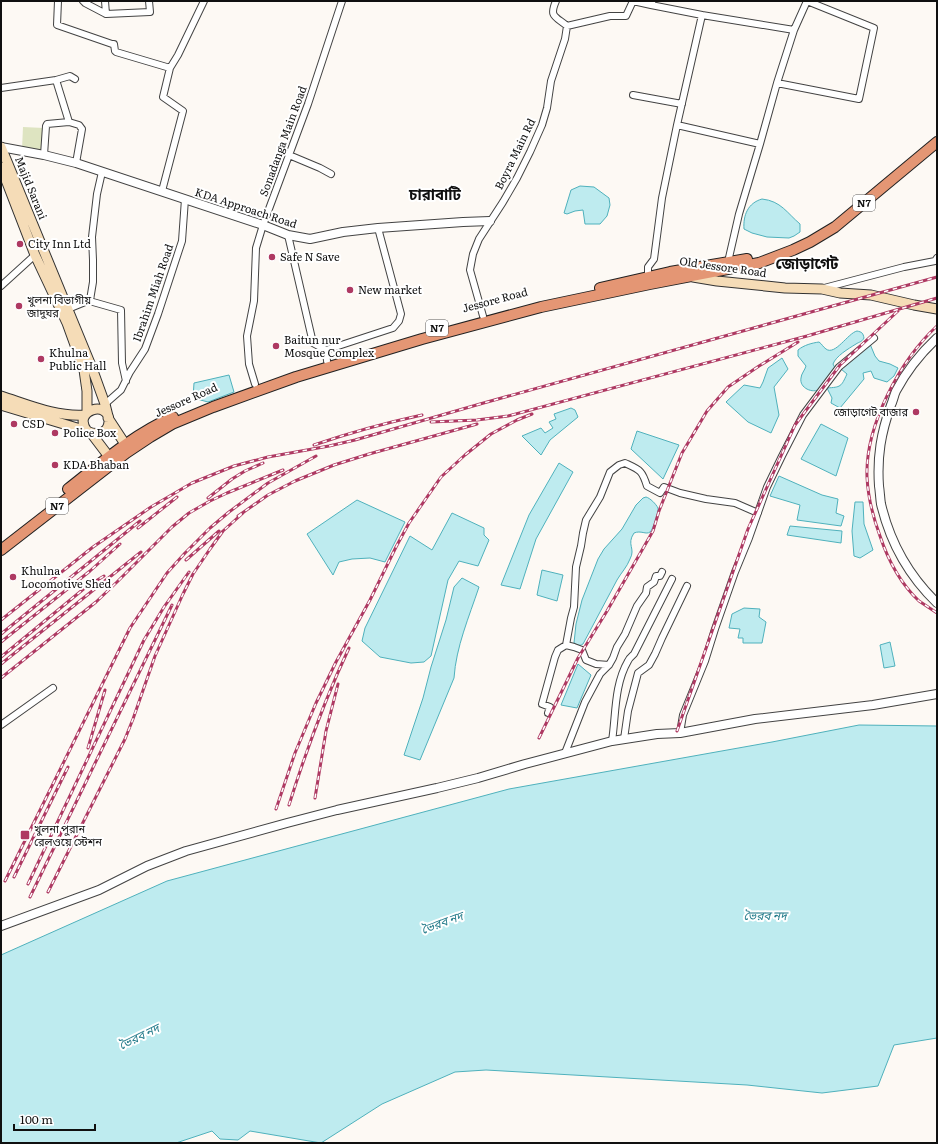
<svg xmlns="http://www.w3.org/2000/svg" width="938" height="1144" viewBox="0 0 938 1144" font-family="Literata,'Noto Sans Bengali',serif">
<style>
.green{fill:#dee4c1}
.water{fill:#beebef;stroke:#4fb1bc}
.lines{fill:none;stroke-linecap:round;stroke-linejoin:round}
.minor-casing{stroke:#434343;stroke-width:8}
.tertiary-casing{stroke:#434343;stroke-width:10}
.secondary-casing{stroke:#323232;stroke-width:11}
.trunk-casing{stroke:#212121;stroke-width:12}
.minor{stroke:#fff;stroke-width:6}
.tertiary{stroke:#fff;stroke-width:8}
.secondary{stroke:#f5dcb7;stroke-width:9}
.trunk{stroke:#e49674;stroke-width:10}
.rail-casing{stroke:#ae3962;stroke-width:3}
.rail{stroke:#fff;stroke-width:1.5;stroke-dasharray:4.5;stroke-linecap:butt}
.poi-dot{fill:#ae3962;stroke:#fff;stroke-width:1.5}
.labels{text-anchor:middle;stroke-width:4;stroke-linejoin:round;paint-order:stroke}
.shield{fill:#fff;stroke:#585858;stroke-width:1}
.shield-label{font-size:10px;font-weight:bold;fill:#101010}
.street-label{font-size:11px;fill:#101010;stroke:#fff}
.poi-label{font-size:11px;fill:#101010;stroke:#fff;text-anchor:start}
.water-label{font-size:12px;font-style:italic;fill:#277d8c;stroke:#fff}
.district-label{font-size:15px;font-weight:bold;fill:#101010;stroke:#fff}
</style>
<rect width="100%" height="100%" fill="#fdf9f4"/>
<path class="green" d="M23,127L44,128L43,150L22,149Z"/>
<path class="water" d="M580,186L594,187L609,198L610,205L607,216L600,224H585L583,210L575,211L567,214L564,213L571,190Z
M762,199C781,201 787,213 800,224V232L794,236L789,238L767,237L752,233L744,229C743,215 748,203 762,199Z
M857,331C862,332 863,333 864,338C862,342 859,342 856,344C848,349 836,356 833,364L835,368L820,389C813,394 799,388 801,378C801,374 805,370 806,366L798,356V350C804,345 812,343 819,342C822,344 823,347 826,349C835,356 848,333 857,331Z
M870,344L875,356L879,361L890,364L898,368L894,376L887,382L874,378L871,371L863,373L864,379L840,408L831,403L832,398L827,388C841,387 841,387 847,374L841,369Z
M782,358L788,369L774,387L779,415L771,433L748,422L726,402L744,385L760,388L763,382L768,368Z
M229,375L234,392L208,402L193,398L194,383Z
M571,408L575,410L578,417L550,440L541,455L522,436L541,428L545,433L553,428L549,422L556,419L554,414Z
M821,424L848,438L836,476L801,459Z
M637,431L679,445L663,479L631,449Z
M559,463L573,472L536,539L520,589L501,585L529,515Z
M779,476L822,495L838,499L836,513L844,516L841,526L797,520L800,505L770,496Z
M646,497C650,498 656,504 658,508C659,511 653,530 650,532C646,535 641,530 634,533C626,545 636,548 630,559C627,567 621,573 617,580C606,601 594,623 583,644C579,646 578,646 574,643L576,624L582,600L598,559L604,549L622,529L636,505L643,498Z
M357,500L405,522L385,562L370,558L352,559L339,562L333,575L307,534Z
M855,502H863L864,524L873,550L860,558L854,556L852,531Z
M452,513L484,528V535L489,540L478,566L459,561L448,580L431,656L424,662L411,663L380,657L362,641L365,628L410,536L432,550Z
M790,526L842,531L841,543L787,535Z
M542,570L563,575L557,601L537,595Z
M462,578L479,587C469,617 456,647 454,678L420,760L404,755L423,698L431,667L446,620L454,587Z
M744,608L760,609L759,617L766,622L762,643H743V638H738L740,629L729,628L732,614Z
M890,642L895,666L884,668L880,645Z
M578,664L591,675L577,708L561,705Z
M859,725L937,726V1038L894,1045L878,1086L822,1093L747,1085L486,1070L455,1072L382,1104L321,1143L250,1131L238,1140L220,1139L212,1131L176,1143H1V955L167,881L509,789L772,742Z"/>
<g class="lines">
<g class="minor-casing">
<path id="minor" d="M58,1L57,25L112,44H114L115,51L116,52L170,68
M83,1L85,3L106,14L150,12L149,1
M105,1L106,14
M651,5L702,15L794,30
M567,26L610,16H626L633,1L651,5L652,3
M56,80L70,76L75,79
M777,83L859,99L874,28L807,1
M1,88L56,80L69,122L47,124L46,126L44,155
M633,95L682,104
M69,122L79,125L82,129L76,163
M677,125L760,144
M289,155L320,168L331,174
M162,191L183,111L163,97L170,68L178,55L204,1
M288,235L313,343L326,350L393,328L399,321L401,314L378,228
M728,262L739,214L760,144L777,83L794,30L807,1
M648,277V267L654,259L662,198L677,125L702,15
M1,286L35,255
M824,288L904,267L935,261L937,258
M90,300L93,302L121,310L122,363L126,381
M68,309L90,300L93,282V260L92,237L97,194L102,172
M483,316L470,270L473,254L479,239L503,202L517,178L530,152L542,125L547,108L551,81L565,39L567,26C555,16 549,17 556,1
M326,350L327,361
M255,384L249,364L247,336L254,301L256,248L263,225L308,104L342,1
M105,404L121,390L130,372L145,349L158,314L182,241L185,199
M566,645L574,647L582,650L586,660L596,664L609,665
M548,713L550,707L542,704L555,657L558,650L566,645L571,618L574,607L576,567L581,546L583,533L586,520L600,497L610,472L619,465L625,463C640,470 642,470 647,486L660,493L664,487L680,493L706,499L735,503L758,513
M1,725L53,688
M680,733L683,715L705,661L715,629L735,572L749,538L767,487L782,456L803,415L839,367L874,338
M624,739L628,711L638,673L649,665L655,654L662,638L687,586
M612,741C616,715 614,685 628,661C629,658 632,656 634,654L672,579
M565,753L585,702L600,674L609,665L613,658L617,647L625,634L637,606L646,593L647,587L654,582L656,576H660L662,572"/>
</g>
<g class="tertiary-casing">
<path id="tertiary" d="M1,147L44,155L76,163L263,225L288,235L310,239L343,232L378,228L463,222L490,221
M937,338C921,353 906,372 896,391C894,395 893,401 891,405C881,433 877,456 879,486C880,492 880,498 881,504C890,542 909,576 937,603
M1,926L99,890L147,866L186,851L287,823L337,810L437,788L478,778L525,764L612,741L657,734L680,733L755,719L873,705L937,694"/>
</g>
<g class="secondary-casing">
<path id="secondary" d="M1,147L92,368L105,404L108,416
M1,167L35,255L67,323L84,370L87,391V412
M693,277L717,281L785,288L822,289L840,293L871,295L914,305L937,309
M1,396C29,405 56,417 85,415
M1,405L87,431C96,436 108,434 109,422C110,399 71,410 87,431
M108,418L125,444
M91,433L113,462"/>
</g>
<g class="trunk-casing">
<path id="trunk" d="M600,288L670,272L747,259
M68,489C101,463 134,434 173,417
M1,550L126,453L150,437L172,424L213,407L296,377L422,339L541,307L650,284L759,263L793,250L810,242L835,227L937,142"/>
</g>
<use href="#minor" class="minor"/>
<use href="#tertiary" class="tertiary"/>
<use href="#secondary" class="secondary"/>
<use href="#trunk" class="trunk"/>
<g class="rail-casing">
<path id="rail" d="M937,326C900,360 865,426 867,477C868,498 873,517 880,536C888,560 901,584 919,601C925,605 931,609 937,613
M431,422L477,420L508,416L807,336L937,298
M314,445C349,433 385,423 422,415
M208,498L232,479L245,471L263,463
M238,516L268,495L295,481L334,465L369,454L477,424
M138,528L177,497
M186,560L219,531
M1,620L93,547L151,507L192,483L234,466L268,457L329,446L355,440L480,404L937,277
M1,634L140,521
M1,642L90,571L120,544
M1,657L86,587L104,576
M1,664L141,552
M1,678L96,602L117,582L172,527L189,513L210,501L227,493L283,470
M677,731L748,529L795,425L840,365L898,311
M539,738L578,658L607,611L653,531L659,511L682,453L707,411L728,387L759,366L798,342
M88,748L105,690
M315,798L326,731L338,684
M289,805C306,751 325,699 349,648
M276,809L295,753L316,703L336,662L370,600L396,547L409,523L441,477L465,455L491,434L517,420L532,414
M14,877L68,767
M5,881L130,628L167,573L185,553L210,528L229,512L268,483L316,456
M28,884L144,640L164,607L189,572
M48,892L125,739L133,719L155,656L183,594L193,574L210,549L223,531L243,513
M30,897L172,605"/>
</g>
<use href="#rail" class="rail"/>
</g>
<g class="poi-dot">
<circle cx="20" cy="244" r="4"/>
<circle cx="272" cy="257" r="4"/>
<circle cx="350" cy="290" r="4"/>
<circle cx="19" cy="306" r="4"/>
<circle cx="276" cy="346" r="4"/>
<circle cx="41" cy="359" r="4"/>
<circle cx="916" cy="412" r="4"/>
<circle cx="14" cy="424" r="4"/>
<circle cx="55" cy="433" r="4"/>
<circle cx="55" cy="465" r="4"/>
<circle cx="13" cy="577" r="4"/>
<rect x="20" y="830" width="10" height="10" rx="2"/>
</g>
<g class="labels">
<g class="shield">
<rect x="853" y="195" width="22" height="16" rx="3"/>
<rect x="426" y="320" width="22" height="16" rx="3"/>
<rect x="46" y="498" width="22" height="16" rx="3"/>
</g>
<g class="shield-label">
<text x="864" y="207">N7</text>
<text x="437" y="332">N7</text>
<text x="57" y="510">N7</text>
</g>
<g class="street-label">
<text transform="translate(283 141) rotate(-70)" y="4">Sonadanga Main Road</text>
<text transform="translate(515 154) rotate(-64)" y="4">Boyra Main Rd</text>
<text transform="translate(31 188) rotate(68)" y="4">Majid Sarani</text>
<text transform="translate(246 208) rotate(18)" y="4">KDA Approach Road</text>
<text transform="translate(723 267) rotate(8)" y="4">Old Jessore Road</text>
<text transform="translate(153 293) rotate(-71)" y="4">Ibrahim Miah Road</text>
<text transform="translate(495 300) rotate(-15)" y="4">Jessore Road</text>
<text transform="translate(186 400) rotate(-24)" y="4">Jessore Road</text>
</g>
<g class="poi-label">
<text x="28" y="248">City Inn Ltd</text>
<text x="280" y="261">Safe N Save</text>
<text x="358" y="294">New market</text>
<text x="27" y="304">খুলনা বিভাগীয়<tspan x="27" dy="13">জাদুঘর</tspan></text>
<text x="284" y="344">Baitun nur<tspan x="284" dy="13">Mosque Complex</tspan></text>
<text x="49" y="357">Khulna<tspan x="49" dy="13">Public Hall</tspan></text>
<text x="908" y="416" text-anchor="end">জোড়াগেট বাজার</text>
<text x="22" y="428">CSD</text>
<text x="63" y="437">Police Box</text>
<text x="63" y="469">KDA Bhaban</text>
<text x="21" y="575">Khulna<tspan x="21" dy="13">Locomotive Shed</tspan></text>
<text x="34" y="833">খুলনা পুরান<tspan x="34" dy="13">রেলওয়ে স্টেশন</tspan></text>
</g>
<g class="water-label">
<text x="765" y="920">ভৈরব নদ</text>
<text transform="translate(442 923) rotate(-20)" y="4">ভৈরব নদ</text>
<text transform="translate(139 1037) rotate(-26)" y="4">ভৈরব নদ</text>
</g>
<g class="district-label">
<text x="435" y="200">চারাবাটি</text>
<text x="807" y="269">জোড়াগেট</text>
</g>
</g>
<rect width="938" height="1144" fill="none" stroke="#101010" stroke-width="4"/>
<path d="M14 1124v6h81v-6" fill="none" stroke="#101010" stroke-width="2"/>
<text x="20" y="1124" font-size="12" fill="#101010" stroke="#ffffff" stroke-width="3" paint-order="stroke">100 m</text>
</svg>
